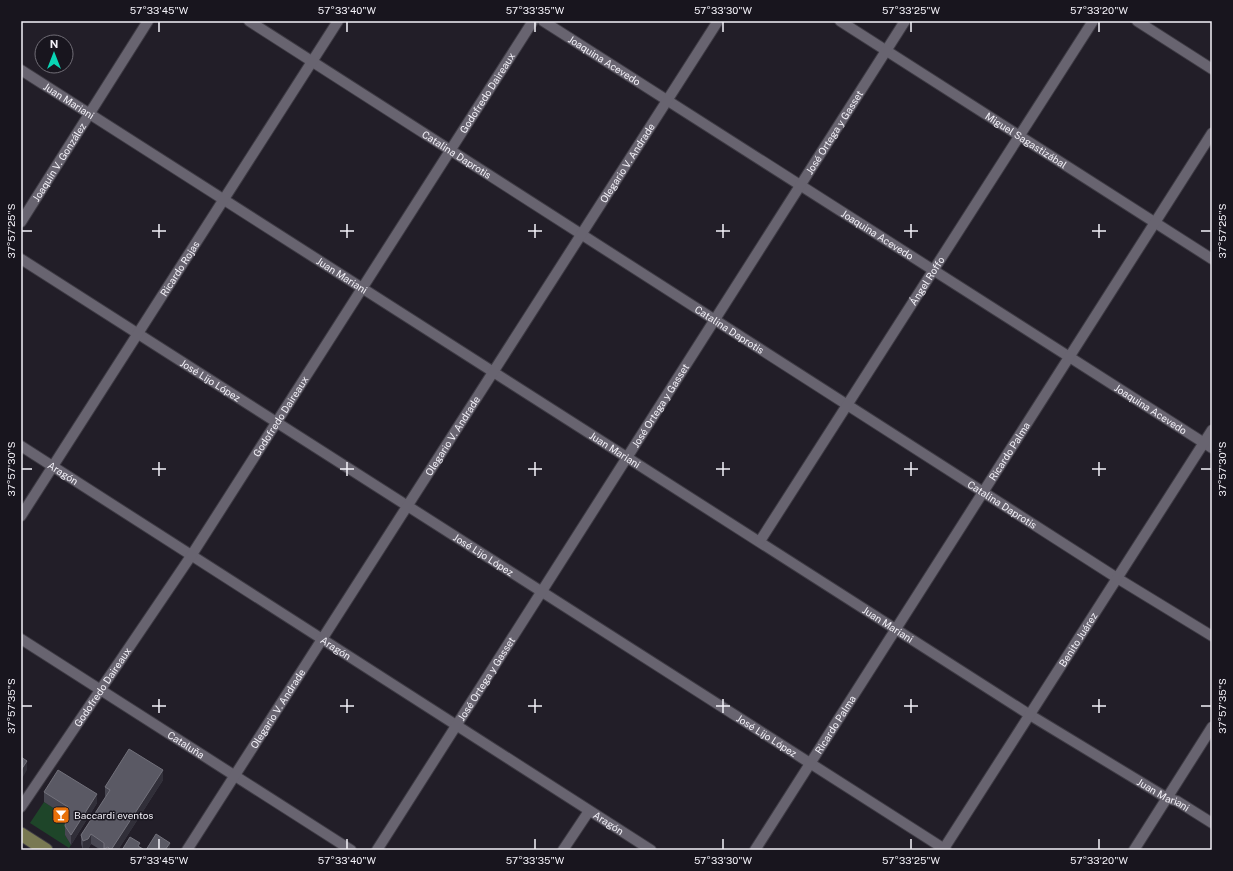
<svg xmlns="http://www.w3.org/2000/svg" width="1233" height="871" viewBox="0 0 1233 871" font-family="'Public Sans',sans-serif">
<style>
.green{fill:#1e4529}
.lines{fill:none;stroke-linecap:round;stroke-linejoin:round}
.minor-casing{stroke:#3e3b44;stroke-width:12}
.major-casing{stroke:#3e3b44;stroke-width:15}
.minor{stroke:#686470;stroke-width:10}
.major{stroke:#797952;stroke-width:13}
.wall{fill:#484752}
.shaded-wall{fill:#312f39}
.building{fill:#5a5964;stroke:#72717b}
.ticks{fill:none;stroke:#f4f2f9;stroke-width:1.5}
.labels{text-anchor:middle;stroke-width:3;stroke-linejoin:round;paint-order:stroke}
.street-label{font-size:10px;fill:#f4f2f9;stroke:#18151e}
.poi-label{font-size:10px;fill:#f4f2f9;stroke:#18151e;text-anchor:start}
.neatline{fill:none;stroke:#f4f2f9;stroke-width:1.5}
.ticks-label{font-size:10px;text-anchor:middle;fill:#f4f2f9}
</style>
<rect width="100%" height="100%" fill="#221e28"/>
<path class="green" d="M44,802L67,816L65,835L71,845L69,848L30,823Z"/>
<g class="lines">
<g class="minor-casing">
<g id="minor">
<path id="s1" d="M249,21L1117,578L1212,636"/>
<path id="s2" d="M543,21L1212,448"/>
<path id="s3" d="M840,21L1212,259"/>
<path d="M1137,21L1212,69"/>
<path id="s4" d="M21,70L1030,715L1167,798L1177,801L1212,823"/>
<path id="s5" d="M21,222L148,21"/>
<path id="s6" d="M21,259L946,850"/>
<path id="s7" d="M21,446L651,850"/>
<path id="s8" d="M21,516L338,21"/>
<path id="s9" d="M760,541L1093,21"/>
<path id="s10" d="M21,639L351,850"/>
<path id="s11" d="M21,807L191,556L533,21"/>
<path id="s12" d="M187,850L718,21"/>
<path id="s13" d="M377,850L905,21"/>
<path d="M563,850L589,811"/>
<path id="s14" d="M755,850L1212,133"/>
<path id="s15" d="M943,850L1212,430"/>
<path d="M1134,850L1212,727"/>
</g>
</g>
<g class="major-casing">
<path id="major" d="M21,834L46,850"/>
</g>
<use href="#minor" class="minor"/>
<use href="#major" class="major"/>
</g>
<path class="wall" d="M163,780L118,850H101L91,844L88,849L83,850L81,844V835L106,797L105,796V787Z
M44,792L97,803L71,845L65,835V826L66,816L44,802Z"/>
<path class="shaded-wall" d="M27,761V770L21,780V770Z
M163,770V780L118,850H111Z
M97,794V803L71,845V835Z
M91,834V844L88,849L83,850V841Z
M170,843V850H165Z
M108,847V850H104V849Z"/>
<path class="building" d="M129,749L163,770L111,850L108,847L104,849V843L91,834L88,839L83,841L81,835L110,790L105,787Z
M21,757L27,761L21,770Z
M58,770L97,794L71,835L65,826L68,807L44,792Z
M156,834L170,843L165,850H146Z
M130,837L140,843L138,846L143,849L142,850H122Z"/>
<path class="ticks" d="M159,22V32M347,22V32M535,22V32M723,22V32M911,22V32M1099,22V32M159,224V238M347,224V238M535,224V238M723,224V238M911,224V238M1099,224V238M22,231H32M152,231H166M340,231H354M528,231H542M716,231H730M904,231H918M1092,231H1106M1201,231H1211M159,462V476M347,462V476M535,462V476M723,462V476M911,462V476M1099,462V476M22,469H32M152,469H166M340,469H354M528,469H542M716,469H730M904,469H918M1092,469H1106M1201,469H1211M159,699V713M347,699V713M535,699V713M723,699V713M911,699V713M1099,699V713M22,706H32M152,706H166M340,706H354M528,706H542M716,706H730M904,706H918M1092,706H1106M1201,706H1211M159,839V849M347,839V849M535,839V849M723,839V849M911,839V849M1099,839V849"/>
<defs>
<g id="bar-square" transform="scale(0.9)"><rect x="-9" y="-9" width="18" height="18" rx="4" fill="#e8710a" stroke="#18151e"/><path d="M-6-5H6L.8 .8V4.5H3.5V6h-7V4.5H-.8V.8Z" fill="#fff"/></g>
</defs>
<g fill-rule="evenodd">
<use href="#bar-square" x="61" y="815"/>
</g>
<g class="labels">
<g class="street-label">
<text dy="4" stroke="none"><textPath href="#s2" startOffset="73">Joaquina Acevedo</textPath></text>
<text dy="4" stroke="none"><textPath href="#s11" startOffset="853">Godofredo Daireaux</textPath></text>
<text dy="4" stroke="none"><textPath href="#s4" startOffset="57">Juan Mariani</textPath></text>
<text dy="4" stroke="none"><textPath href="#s13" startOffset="851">José Ortega y Gasset</textPath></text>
<text dy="4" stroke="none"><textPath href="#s3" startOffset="221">Miguel Sagastizábal</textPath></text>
<text dy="4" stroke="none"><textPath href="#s1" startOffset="247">Catalina Daprotis</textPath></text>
<text dy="4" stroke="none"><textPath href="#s5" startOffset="71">Joaquín V. González</textPath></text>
<text dy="4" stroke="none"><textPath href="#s12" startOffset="816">Olegario V. Andrade</textPath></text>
<text dy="4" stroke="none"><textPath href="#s2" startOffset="397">Joaquina Acevedo</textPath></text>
<text dy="4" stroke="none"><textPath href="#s8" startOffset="294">Ricardo Rojas</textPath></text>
<text dy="4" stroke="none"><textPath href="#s4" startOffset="381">Juan Mariani</textPath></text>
<text dy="4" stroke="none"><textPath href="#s9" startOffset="309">Ángel Roffo</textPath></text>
<text dy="4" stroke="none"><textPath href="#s1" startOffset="571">Catalina Daprotis</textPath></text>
<text dy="4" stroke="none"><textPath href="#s6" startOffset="225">José Lijo López</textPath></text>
<text dy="4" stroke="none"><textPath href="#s13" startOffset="527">José Ortega y Gasset</textPath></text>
<text dy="4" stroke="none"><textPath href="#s2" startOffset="721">Joaquina Acevedo</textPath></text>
<text dy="4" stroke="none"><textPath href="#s11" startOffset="469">Godofredo Daireaux</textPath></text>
<text dy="4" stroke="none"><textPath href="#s12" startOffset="492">Olegario V. Andrade</textPath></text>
<text dy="4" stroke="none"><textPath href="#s4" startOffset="705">Juan Mariani</textPath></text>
<text dy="4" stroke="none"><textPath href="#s14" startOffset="473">Ricardo Palma</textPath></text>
<text dy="4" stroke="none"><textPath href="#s7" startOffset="50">Aragón</textPath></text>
<text dy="4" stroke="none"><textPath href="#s1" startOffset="895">Catalina Daprotis</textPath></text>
<text dy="4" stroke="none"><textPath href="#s6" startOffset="549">José Lijo López</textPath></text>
<text dy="4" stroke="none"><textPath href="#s4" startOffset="1029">Juan Mariani</textPath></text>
<text dy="4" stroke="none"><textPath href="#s15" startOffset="250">Benito Juárez</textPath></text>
<text dy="4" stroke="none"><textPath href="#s7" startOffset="374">Aragón</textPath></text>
<text dy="4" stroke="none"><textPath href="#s13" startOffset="203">José Ortega y Gasset</textPath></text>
<text dy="4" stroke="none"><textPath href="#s11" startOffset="145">Godofredo Daireaux</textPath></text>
<text dy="4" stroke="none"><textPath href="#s12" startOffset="168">Olegario V. Andrade</textPath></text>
<text dy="4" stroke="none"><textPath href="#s14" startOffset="149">Ricardo Palma</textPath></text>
<text dy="4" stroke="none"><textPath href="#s6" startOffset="885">José Lijo López</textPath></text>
<text dy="4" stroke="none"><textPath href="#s10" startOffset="196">Cataluña</textPath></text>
<text dy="4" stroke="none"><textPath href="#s4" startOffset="1353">Juan Mariani</textPath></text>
<text dy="4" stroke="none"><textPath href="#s7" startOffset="698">Aragón</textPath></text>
</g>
<g class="poi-label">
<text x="74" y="819">Baccardi eventos</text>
</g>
</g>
<rect width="1233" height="871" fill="none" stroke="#18151e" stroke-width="44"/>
<g transform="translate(54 54)"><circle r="19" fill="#18151e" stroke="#706d76"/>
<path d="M0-3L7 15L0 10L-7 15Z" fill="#0ad5b5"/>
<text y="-6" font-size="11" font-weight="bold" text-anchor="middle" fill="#f4f2f9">N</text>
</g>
<rect x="22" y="22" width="1189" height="827" class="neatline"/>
<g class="ticks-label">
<text x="159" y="14">57°33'45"W</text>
<text x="347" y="14">57°33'40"W</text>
<text x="535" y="14">57°33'35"W</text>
<text x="723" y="14">57°33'30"W</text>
<text x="911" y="14">57°33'25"W</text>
<text x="1099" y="14">57°33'20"W</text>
<text transform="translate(11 231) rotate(-90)" y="4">37°57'25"S</text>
<text transform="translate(1222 231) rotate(-90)" y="4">37°57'25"S</text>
<text transform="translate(11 469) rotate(-90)" y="4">37°57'30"S</text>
<text transform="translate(1222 469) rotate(-90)" y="4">37°57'30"S</text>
<text transform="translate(11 706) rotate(-90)" y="4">37°57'35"S</text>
<text transform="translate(1222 706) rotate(-90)" y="4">37°57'35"S</text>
<text x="159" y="864">57°33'45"W</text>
<text x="347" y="864">57°33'40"W</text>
<text x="535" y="864">57°33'35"W</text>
<text x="723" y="864">57°33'30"W</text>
<text x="911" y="864">57°33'25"W</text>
<text x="1099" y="864">57°33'20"W</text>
</g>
</svg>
